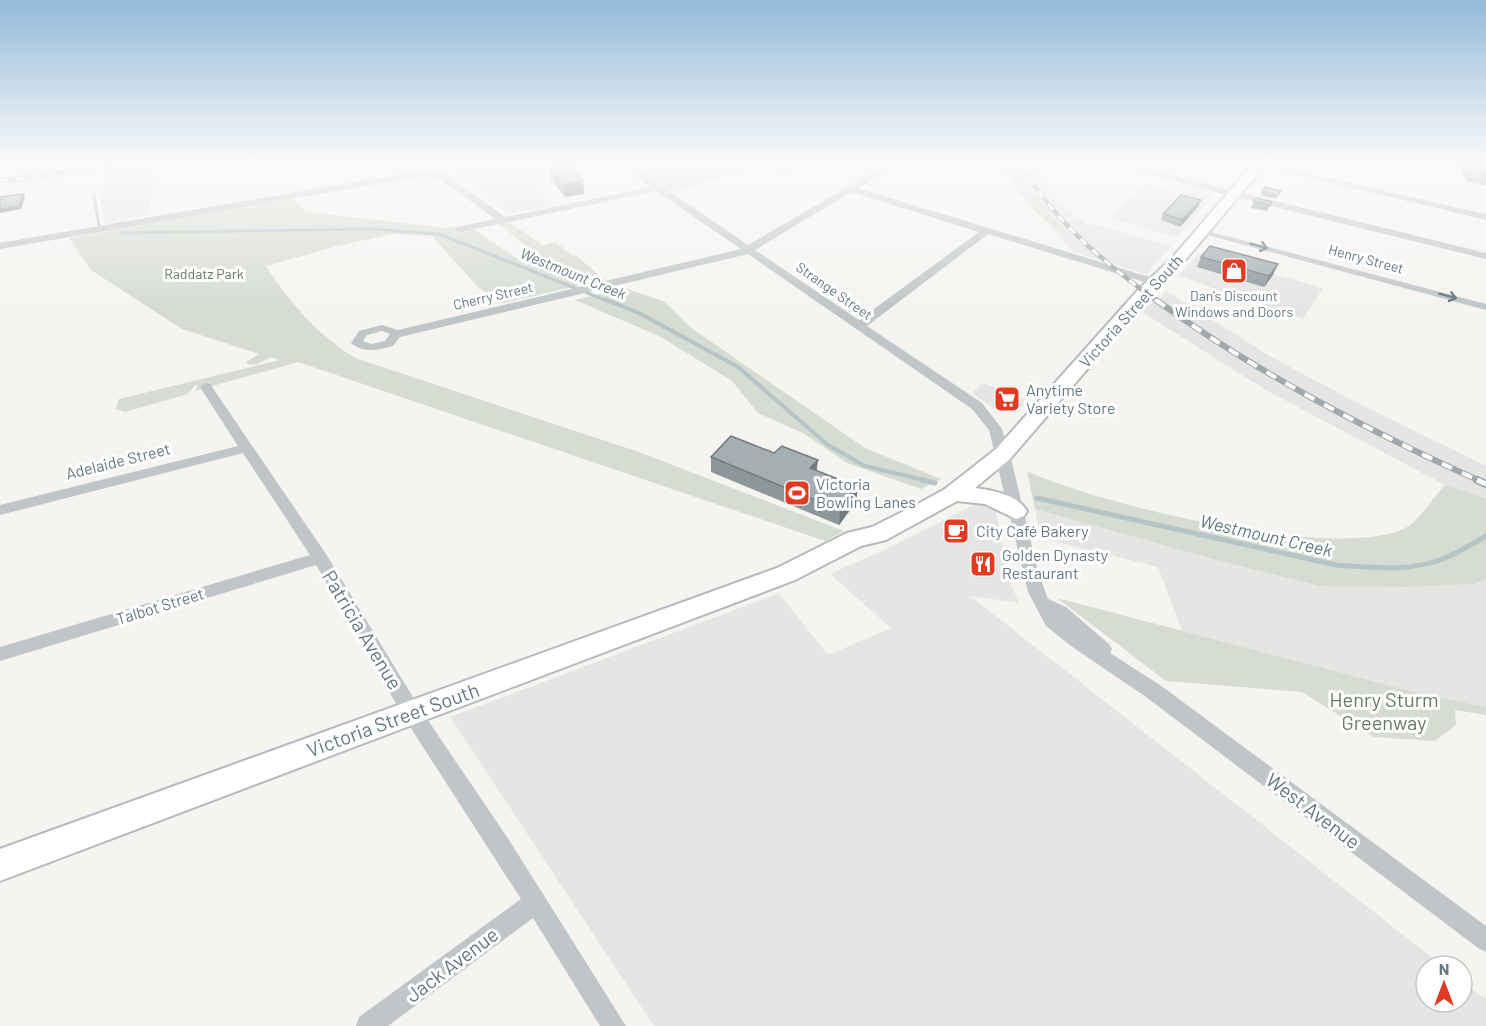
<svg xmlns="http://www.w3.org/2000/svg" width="1486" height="1026" viewBox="0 0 1486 1026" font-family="Barlow,sans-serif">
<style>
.built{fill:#e5e6e4}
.green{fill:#d6dcd2}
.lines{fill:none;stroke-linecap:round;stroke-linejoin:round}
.stream-far2{stroke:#b5c4c6;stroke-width:3}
.stream-far1{stroke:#b5c4c6;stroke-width:4}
.stream{stroke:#b5c4c6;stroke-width:5}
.secondary-casing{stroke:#b4babe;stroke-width:4}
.minor{fill:#c0c5c7;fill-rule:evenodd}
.tertiary{fill:#c0c5c7;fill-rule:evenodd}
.secondary{fill:#fff;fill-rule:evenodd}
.rail-far2-casing{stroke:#a1a8ac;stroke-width:4.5}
.rail-far1-casing{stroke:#a1a8ac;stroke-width:6}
.rail-casing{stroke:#a1a8ac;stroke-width:8}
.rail-far2{stroke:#fff;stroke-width:3;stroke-dasharray:8;stroke-linecap:butt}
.rail-far1{stroke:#fff;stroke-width:4;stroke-dasharray:11;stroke-linecap:butt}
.rail{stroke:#fff;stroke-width:5;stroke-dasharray:15;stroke-linecap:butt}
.wall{fill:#8d9699}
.shaded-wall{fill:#737a7d}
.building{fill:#a4afb2;stroke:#737a7d;stroke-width:1.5}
.oneway{stroke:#647882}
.labels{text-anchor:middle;stroke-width:6;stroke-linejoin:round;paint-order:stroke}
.far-street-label{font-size:14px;fill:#647882;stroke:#fff}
.far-park-label{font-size:14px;fill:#697962;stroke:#fff}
.far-poi-label{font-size:14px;fill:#647882;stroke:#fff}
.far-water-label{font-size:15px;font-style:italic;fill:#5f7a7f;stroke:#fff}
.street-label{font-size:16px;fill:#647882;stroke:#fff}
.poi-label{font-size:16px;fill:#647882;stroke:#fff;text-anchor:start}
.water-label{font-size:18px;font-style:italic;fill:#5f7a7f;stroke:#fff}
.near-street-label{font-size:20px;fill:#647882;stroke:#fff}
.near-park-label{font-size:20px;fill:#697962;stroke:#fff}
</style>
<rect width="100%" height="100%" fill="#f5f4f1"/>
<path class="built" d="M85,164H155L149,215L104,224L101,200L107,171L0,186V176Z
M434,164H626L627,167L531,180L555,206L507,214L447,167H436Z
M1005,164H1031L1059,200L1085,224L1099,226L1171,246L1147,273H1142L1074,252L1017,189L1006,172Z
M1145,184L1181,193L1189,186L1214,193L1188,227L1177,237L1108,218Z
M1199,253L1323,288L1303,319L1178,276Z
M1166,291L1273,358L1354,401L1486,466V498L1445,485L1264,389L1142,312L1147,305L1159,300Z
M982,383L1027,400L1016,412H999L972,393Z
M980,502L988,504L996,512L1010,581L1019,603L970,596L1443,966H1426V1002H1462V981L1486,999V1026H654L450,717L779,593L828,655L891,628L830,574L886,549Z
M1035,509L1216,560L1319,586L1473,584L1486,580V707L1418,693L1182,631L1158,567L1041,538Z"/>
<path class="green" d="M666,164H805L784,175L760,165L673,192L641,171Z
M1002,164H1015L1031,192L1065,232C1036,220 1020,191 1001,168Z
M292,197L306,212L447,228L456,226L460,232L474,229L526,265L545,261L499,224L509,222L543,245L555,242L573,256L576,255L604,280L503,303L479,288L432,236L393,234L337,246L266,266C287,300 324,342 358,359L639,452L844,531L825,541L298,362L195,391L198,385H195L188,394L125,412L116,409L119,399L280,360L271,357L258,364L248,365L246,362L259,354L182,329L91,270L69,238Z
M625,288L665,302L690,327L865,448L941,479L921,489L847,463L803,433L758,413L732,381L661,337L575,300Z
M1027,471C1093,503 1346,565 1409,526C1420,518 1435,496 1445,485L1486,498V580L1474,584L1404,587L1319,586L1216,560L1035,509Z
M1057,598L1418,693L1486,707V715L1455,710L1456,725L1435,741L1374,737L1302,692L1166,681Z"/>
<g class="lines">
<path class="stream-far2" d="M94,196L99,225
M120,233L371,229L439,234L610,302"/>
<path class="stream-far1" d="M607,300L639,313L738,367L828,445L865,466L928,481"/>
<path class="stream" d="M922,480L935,483
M1037,498L1336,565C1370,567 1407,572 1440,560C1456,554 1471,545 1486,536"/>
<g class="secondary-casing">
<path id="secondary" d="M1253,164H1266L1182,264L1151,295L1010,459L975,488C992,490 1018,495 1027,511L1024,516L1016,519L985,504L957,501L886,540L861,546L795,580L0,881V849L777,568L847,533L872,527L914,506L945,489L996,449L1139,289L1172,258Z"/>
</g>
<path class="minor" d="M628,164H636L640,171L748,245L887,164H897L858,188L1159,280V284H1151L988,234L867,326L982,403L1002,429L1010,454L1038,572L1048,599L1066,607L1109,644L1112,649L1110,653L1160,685L1486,926V952L1478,948L1146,697L1071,646L1046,626L1028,592L989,430L972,409L748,254L400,337L393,346C378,350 364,354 351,343L359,331L382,325L398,330L741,249L656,191L460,232L455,229L457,227L495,219L439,178L424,176L0,249V243L424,170L445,174L505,217L651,187L633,174ZM851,192L979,232L859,320L755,250ZM382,331L390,334L385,341L371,344L363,341L367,335Z
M1267,164L1486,214V220L1256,165Z
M1234,191L1486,253V259L1231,196L1230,194Z
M1200,229L1486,304V310L1200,233Z
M206,383L210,384L326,554L419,707L509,840L626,1026H600L533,918L388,1026H356L359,1017L521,899L405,719L316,565L0,661V647L310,555L243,453L0,515V505L238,446L200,387Z"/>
<path class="tertiary" d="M1112,164H1130L1238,192L1240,194L1234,197Z"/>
<use href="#secondary" class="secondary"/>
<g class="rail-far2-casing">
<path id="rail-far2" d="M1021,164C1054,222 1105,263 1158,302
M0,181L119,164"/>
</g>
<g class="rail-far1-casing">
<path id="rail-far1" d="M1156,300C1257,373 1367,430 1480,481"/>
</g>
<g class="rail-casing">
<path id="rail" d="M1477,480L1486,484"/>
</g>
<use href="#rail-far2" class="rail-far2"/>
<use href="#rail-far1" class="rail-far1"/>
<use href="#rail" class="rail"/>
</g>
<path class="wall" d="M1460,164H1486V185L1467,182L1459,166Z
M550,168L583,181L584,194L565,197L551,180Z
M1262,192L1279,194L1276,199L1260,195Z
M1254,201L1272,202L1267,211L1251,208Z
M1198,207L1180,227L1161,220L1163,214Z
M1201,257L1273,275L1264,287L1197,267Z
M711,457L817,471L858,487L856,502L839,525L711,472Z"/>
<path class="shaded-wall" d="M583,181L584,194L565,197L563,185Z
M23,194L25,197L21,209L0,213V209Z
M1201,200L1198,207L1180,227L1182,220Z
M1278,264L1273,275L1264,287L1269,276Z
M818,460L816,475L810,468Z
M858,487L856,502L839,525L840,510Z"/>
<path class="building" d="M569,164L583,181L563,185L550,168Z
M1468,164H1486V175L1473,173Z
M1265,187L1281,191L1277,196L1262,192Z
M23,194L19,206L0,209V197Z
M1181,195L1201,200L1182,220L1163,214Z
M1257,198L1272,202L1270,205L1254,201Z
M1210,246L1278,264L1269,276L1201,257Z
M731,436L774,453L782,446L818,460L810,468L858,487L840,510L711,457Z"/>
<defs><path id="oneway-shaft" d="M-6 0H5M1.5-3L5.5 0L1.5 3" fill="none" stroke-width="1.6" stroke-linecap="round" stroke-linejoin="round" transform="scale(1.5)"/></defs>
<g class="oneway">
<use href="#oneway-shaft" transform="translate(1259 246) rotate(15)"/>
<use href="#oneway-shaft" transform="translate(1448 296) rotate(15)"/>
</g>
<linearGradient id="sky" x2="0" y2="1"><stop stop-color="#93bada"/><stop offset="0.53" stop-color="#fafaf9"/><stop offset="1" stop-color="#fafaf9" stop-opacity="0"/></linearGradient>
<rect width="1486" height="308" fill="url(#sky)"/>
<defs>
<g id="shop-square" transform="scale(1.35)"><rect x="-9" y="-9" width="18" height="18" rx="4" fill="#e33a23" stroke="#fff"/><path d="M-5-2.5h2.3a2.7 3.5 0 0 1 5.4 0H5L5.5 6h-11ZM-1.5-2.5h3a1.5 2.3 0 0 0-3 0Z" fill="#fff"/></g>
<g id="supermarket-square" transform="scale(1.35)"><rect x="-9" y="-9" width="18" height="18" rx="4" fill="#e33a23" stroke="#fff"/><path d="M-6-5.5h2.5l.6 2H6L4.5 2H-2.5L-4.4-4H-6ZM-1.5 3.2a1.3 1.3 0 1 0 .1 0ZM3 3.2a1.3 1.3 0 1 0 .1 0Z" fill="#fff"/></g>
<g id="stadium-square" transform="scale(1.35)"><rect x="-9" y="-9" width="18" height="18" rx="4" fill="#e33a23" stroke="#fff"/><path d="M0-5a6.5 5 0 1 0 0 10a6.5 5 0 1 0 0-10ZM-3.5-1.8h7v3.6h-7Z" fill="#fff"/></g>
<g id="cafe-square" transform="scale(1.35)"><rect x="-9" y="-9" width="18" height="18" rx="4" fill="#e33a23" stroke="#fff"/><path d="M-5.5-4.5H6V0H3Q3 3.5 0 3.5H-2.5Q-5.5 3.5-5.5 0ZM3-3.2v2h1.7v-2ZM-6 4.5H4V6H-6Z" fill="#fff"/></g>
<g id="restaurant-square" transform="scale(1.35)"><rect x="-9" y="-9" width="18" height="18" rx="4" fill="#e33a23" stroke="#fff"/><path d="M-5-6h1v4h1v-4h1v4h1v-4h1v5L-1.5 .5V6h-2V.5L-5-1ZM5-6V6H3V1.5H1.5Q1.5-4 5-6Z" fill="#fff"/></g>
</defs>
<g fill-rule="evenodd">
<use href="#shop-square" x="1234" y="271"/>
<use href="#supermarket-square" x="1007" y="399"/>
<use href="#stadium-square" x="797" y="493"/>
<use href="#cafe-square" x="956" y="531"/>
<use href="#restaurant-square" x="983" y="564"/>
</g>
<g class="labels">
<g class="far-street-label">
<text transform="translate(1366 259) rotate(15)" y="5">Henry Street</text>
<text transform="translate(834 291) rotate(35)" y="5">Strange Street</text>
<text transform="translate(493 296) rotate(-13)" y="5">Cherry Street</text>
</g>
<g class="far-park-label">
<text x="204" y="279">Raddatz Park</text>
</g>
<g class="far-poi-label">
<text x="1234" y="301">Dan's Discount<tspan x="1234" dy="16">Windows and Doors</tspan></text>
</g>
<g class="far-water-label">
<text transform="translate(573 274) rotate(22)" y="5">Westmount Creek</text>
</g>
<g class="street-label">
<text transform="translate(1131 311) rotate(-48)" y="6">Victoria Street South</text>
<text transform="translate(118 461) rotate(-14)" y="6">Adelaide Street</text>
<text transform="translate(160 606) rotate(-17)" y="6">Talbot Street</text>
</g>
<g class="poi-label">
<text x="1026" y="396">Anytime<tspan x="1026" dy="18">Variety Store</tspan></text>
<text x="816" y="490">Victoria<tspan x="816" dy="18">Bowling Lanes</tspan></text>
<text x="976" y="537">City Café Bakery</text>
<text x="1002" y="561">Golden Dynasty<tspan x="1002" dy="18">Restaurant</tspan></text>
</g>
<g class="water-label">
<text transform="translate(1266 536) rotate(13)" y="6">Westmount Creek</text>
</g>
<g class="near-street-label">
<text transform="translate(362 630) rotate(59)" y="7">Patricia Avenue</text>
<text transform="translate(393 720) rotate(-20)" y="7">Victoria Street South</text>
<text transform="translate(1313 811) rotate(37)" y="7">West Avenue</text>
<text transform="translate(452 965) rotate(-37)" y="7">Jack Avenue</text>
</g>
<g class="near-park-label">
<text x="1384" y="707">Henry Sturm<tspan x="1384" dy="23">Greenway</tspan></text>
</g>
</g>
<g transform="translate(1444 984)"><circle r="28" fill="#ffffff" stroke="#c1c9cd" stroke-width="1.5"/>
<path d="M0-4.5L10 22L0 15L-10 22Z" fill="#e33a23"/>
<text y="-9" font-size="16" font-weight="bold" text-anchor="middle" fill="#647882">N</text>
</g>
</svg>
